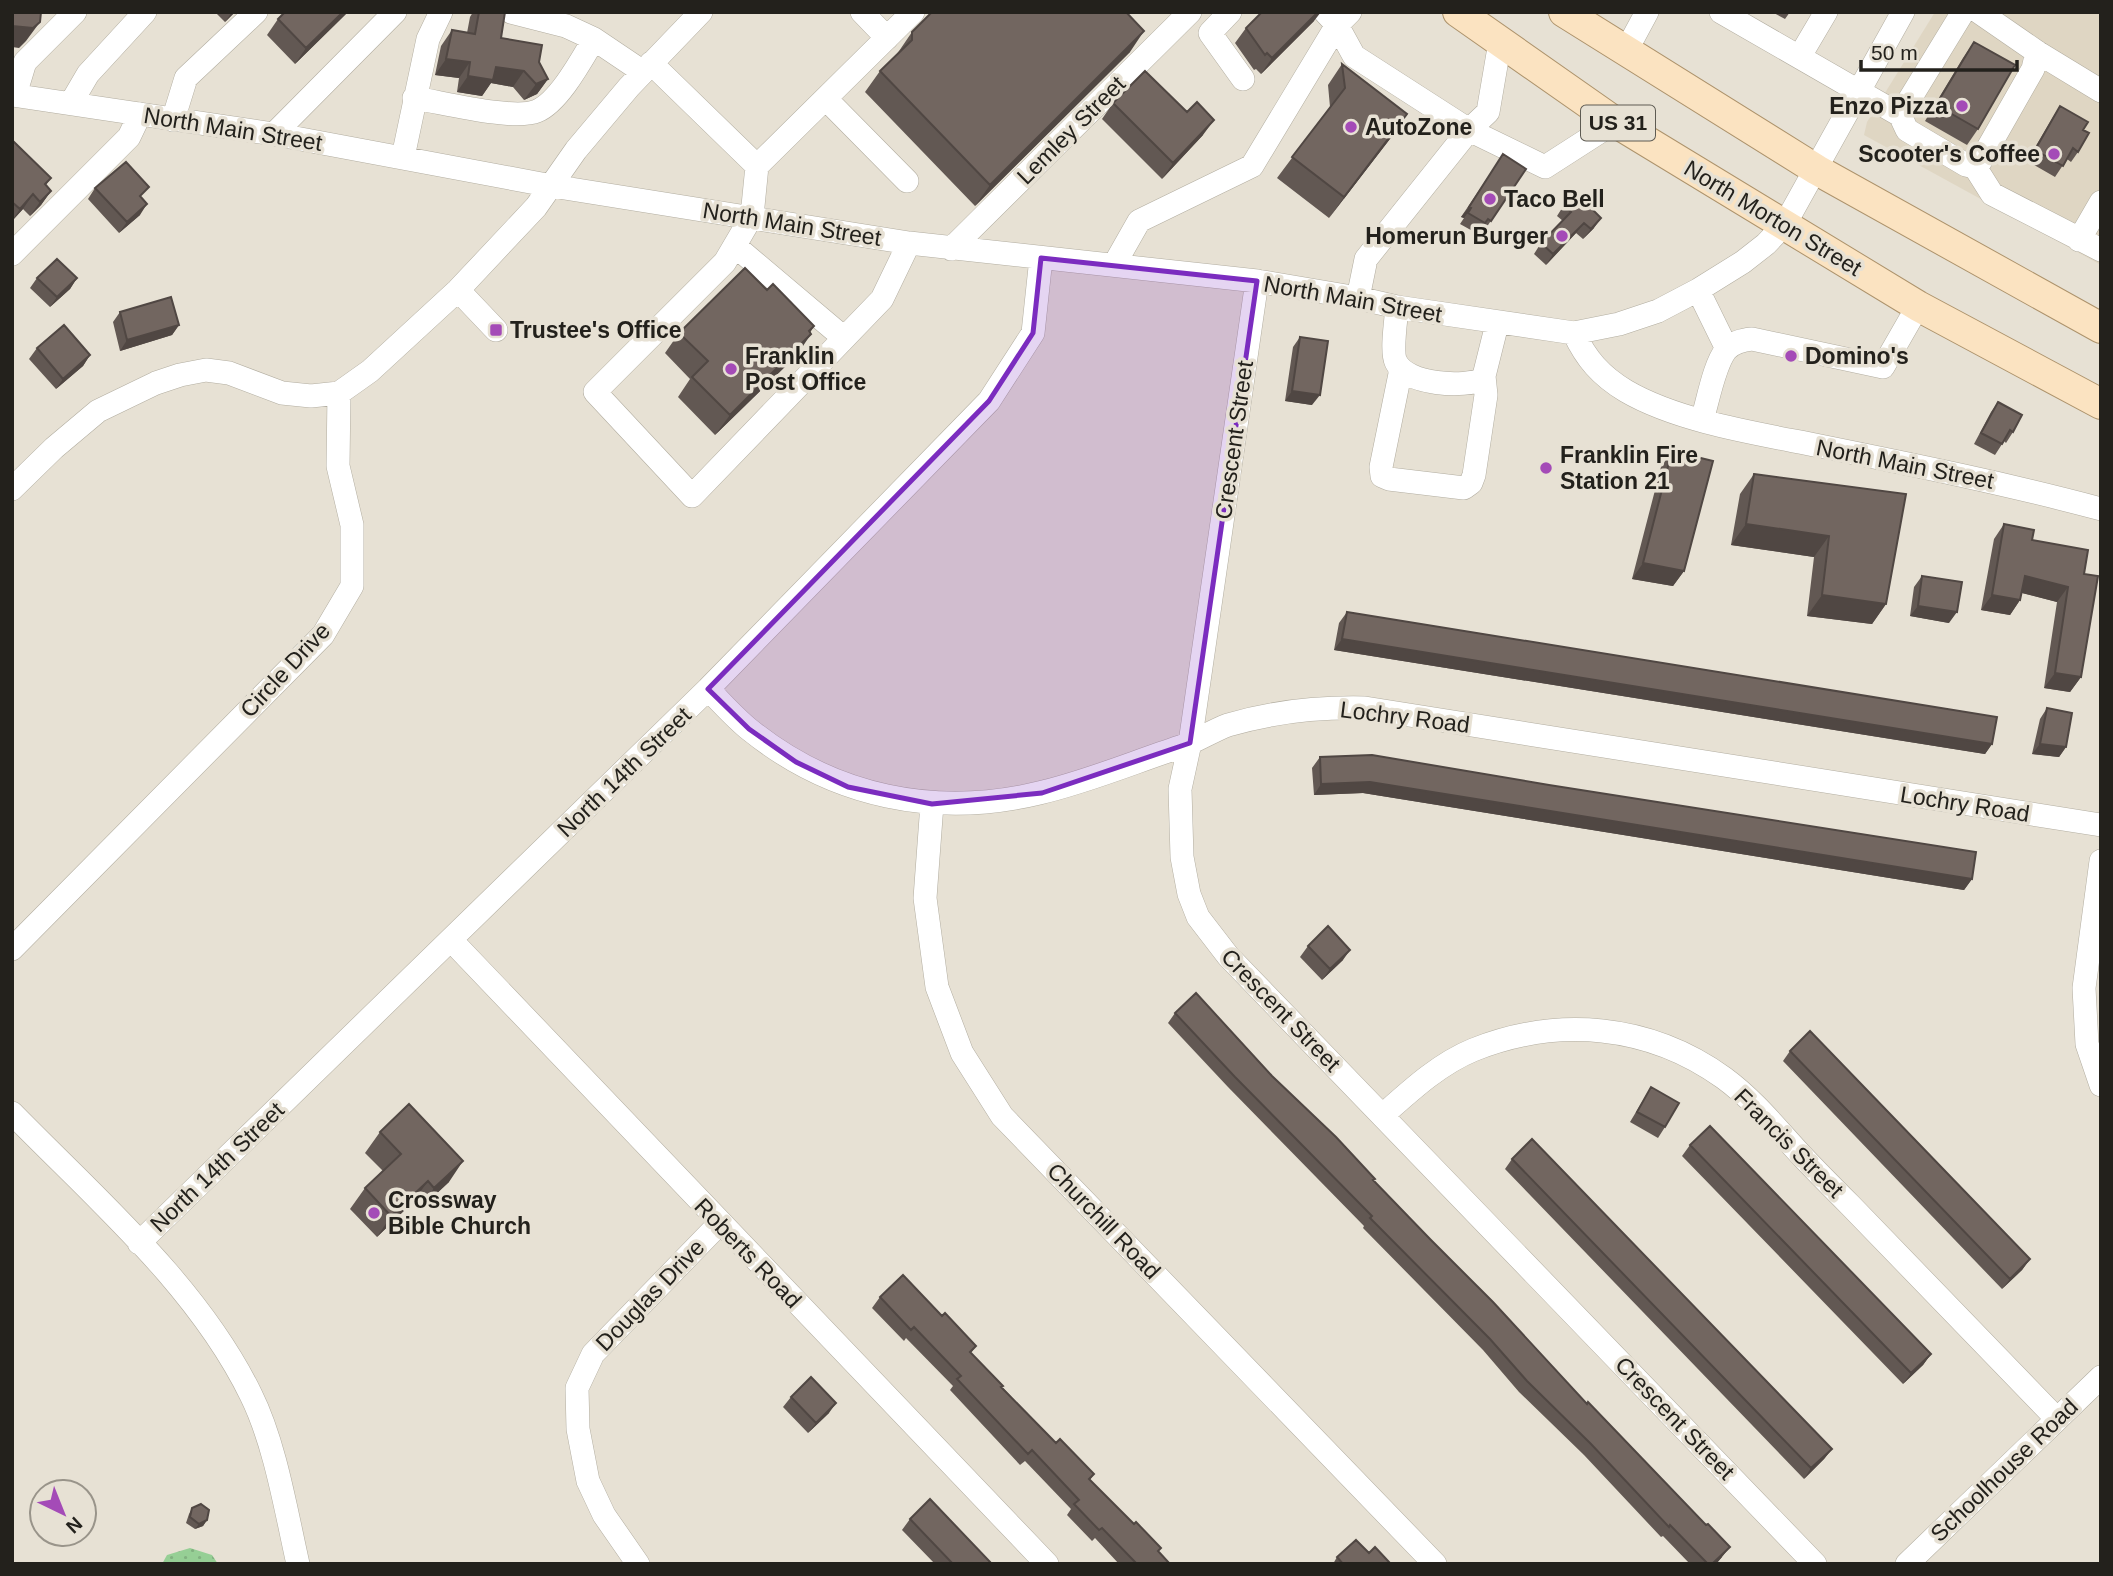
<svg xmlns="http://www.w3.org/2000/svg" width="2113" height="1576" viewBox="0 0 2113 1576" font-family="Helvetica,sans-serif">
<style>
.built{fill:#dfd6c3}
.park{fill:url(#park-dots)}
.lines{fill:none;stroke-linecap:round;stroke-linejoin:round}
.minor-casing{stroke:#b2ada0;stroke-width:24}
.major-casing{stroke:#ad936c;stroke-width:32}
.minor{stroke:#fff;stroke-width:23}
.major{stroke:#fbe3c1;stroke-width:30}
.wall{fill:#625853}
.shaded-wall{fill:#504743}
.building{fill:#726660;stroke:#504743;stroke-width:2}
.marked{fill:#7b2cbf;fill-opacity:0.2;stroke:#7b2cbf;stroke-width:5;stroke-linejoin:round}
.poi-dot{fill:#a44bb7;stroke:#e7e1d4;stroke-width:2.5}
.labels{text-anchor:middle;stroke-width:7;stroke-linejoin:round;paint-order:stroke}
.shield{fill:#e7e1d4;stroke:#5e5b53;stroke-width:2}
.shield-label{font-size:21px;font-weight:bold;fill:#23211c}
.poi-label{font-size:23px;font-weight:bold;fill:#23211c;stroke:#e7e1d4;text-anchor:start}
.street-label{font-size:23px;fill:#23211c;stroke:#e7e1d4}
</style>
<defs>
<pattern id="park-dots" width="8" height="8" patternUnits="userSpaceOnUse" patternTransform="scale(1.75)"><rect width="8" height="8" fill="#96cf95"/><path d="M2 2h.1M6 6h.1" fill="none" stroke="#81b180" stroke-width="1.8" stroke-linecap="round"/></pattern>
</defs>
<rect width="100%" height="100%" fill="#e7e1d4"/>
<path class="built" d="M1935,12H2101V265L1864,135L1867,122Z"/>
<path class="park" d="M190,1548L212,1555L218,1564H162L167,1555Z"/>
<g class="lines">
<g class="minor-casing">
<path id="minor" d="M511,12L566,26L594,39L643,72
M862,12L887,38
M1230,12L1210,33L1243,79
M1325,12L1337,25L1354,56L1469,130L1366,259L1358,298
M1721,12L1900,115
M1963,12L1900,115L1907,130L1966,165L1975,167L1980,162L2033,69L2037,52
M1979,12L2037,52L2101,91
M1500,42L1488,112L1469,130L1545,167L1615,122
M1626,51L1647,12
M1800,56L1826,12
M651,63L757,166
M12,95L274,134L552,186L909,243L1257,281L1358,298L1397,307L1574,333L1619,324L1658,311L1698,290L1743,262L1766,244L1785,224L1903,12
M15,95L25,62L75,12
M414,98C441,102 514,121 537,111C559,102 582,59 594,39
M826,99L907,181
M71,103L88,74L145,12
M173,120L186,78L256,12
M274,134L395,12
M403,157L428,39L441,12
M1975,167L1992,194L2101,250
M2079,240L2101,202
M909,243L882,299L692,496L595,392L725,262L752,216L757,166L913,12
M735,246L844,338
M951,249L1190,12
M12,254L129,137L140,114
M1114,265L1139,221L1252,166L1337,25L1350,12
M1257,281L1190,743L1180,789L1182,857L1189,894L1198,917L1228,956L1815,1564
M458,290L496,330
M1698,290L1727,349
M1397,307C1396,320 1391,352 1396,362C1407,385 1464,388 1484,379
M1574,333C1586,359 1601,376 1626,391C1679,422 1760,434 1820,446C1914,465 2008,484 2101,509
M1401,369L1381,467L1382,476L1389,479L1464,488L1471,483L1474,475L1486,395L1484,376L1497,324
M1702,420C1708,401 1714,365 1726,350C1733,342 1742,340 1752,339L1883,367L1918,306
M12,489L54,448L98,411L156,383L180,375L206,370L229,373L282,393L311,396L339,393L370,371L458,290L536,207L576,150L629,87L701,12
M708,689C722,703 735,718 750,730C833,797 936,818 1039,793C1087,782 1134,762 1180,747C1197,741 1212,731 1228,725C1272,712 1319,707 1365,708L2101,825
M932,804L925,898L937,987L962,1053L1002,1116L1435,1564
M2101,861L2084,988L2087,1044L2101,1085
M451,940L1047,1564
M12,949L323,635L352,586V525L338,466L339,393
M12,1113C96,1199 198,1286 251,1395C275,1443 286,1511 298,1564
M1383,1115C1410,1091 1439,1064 1473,1050C1558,1016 1649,1024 1724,1078C1754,1100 1777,1129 1802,1156C1818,1173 1834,1189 1850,1205C1919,1276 1988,1347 2056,1418
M139,1243L708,689L989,401L1033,333L1041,258
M638,1564L604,1515L588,1481L578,1429L577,1388L593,1354L720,1223
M1907,1564L2101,1377"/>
</g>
<g class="major-casing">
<path id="major" d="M1458,12L1615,122L1918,306L2101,404
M1564,12L1817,170L2101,328"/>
</g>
<use href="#minor" class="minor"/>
<use href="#major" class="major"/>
</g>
<path class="wall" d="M215,12H235L225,22Z
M285,12H348L295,64L267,35L278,19Z
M473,12H505L501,38L539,62L548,79L537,94L524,100L513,87L491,83L482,96L457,92L459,78L435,75L441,46L452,30L467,33L470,17Z
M1772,12H1790L1785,19Z
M1314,21L1261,74L1256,69L1254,70L1235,43L1246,28Z
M912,32L1130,52L975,206L865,92L880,71L897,54Z
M1974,42L1978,129L1967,145L1925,121L1963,58Z
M1342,64L1393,135L1329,218L1277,178L1330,107L1328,85Z
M1113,103L1203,135L1162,179L1102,119Z
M2060,106L2083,130L2078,152L2071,162L2067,159L2055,177L2027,161L2053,117Z
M12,140L51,178L46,185L51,191L41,205L30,216L23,209L12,221Z
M1496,165L1526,169L1484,231L1481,230L1478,234L1460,224L1464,218L1461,217Z
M95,188L141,198L140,215L119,233L88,199Z
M1564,205L1594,228L1583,239L1576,233L1546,265L1534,254L1541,243L1563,221L1557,216Z
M37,278H77L70,289L50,307L30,288Z
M767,290L814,326L797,355L715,435L678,397L690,379L665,353L679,333Z
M120,312L179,325L172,335L120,351L113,322Z
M1300,337L1312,405L1285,401L1293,347Z
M37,348L90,355L83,366L56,389L29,359Z
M1998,402L2013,432L2006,443L2004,441L1995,455L1974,444L1991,412Z
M1672,451L1684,571L1673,586L1632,579L1661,467Z
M1754,474L1906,494L1886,604L1872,624L1807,616L1814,557L1731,545L1740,494Z
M2004,524L2032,540L2084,574L2081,677L2070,692L2044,688L2057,602L2022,593L2020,600L2010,615L1981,610L1994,539Z
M1922,576L1949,623L1910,616L1914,587Z
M1347,612L1992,744L1985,754L1334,650L1339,623Z
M2047,708L2066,747L2059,757L2032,754L2040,719Z
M1320,757L1972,879L1964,890L1363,793L1314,795L1312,768Z
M1308,946L1343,960L1322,980L1300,957Z
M1175,1013L1272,1076L1373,1181L1722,1557L1716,1564H1690L1663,1536L1661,1537L1584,1455L1519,1392L1483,1350L1363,1228L1364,1226L1228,1087L1168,1023Z
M1790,1051L2030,1259L2022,1270L2002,1289L1783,1061Z
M1651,1087L1665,1127L1658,1138L1630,1122Z
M380,1132L449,1182L420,1209L413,1202L377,1237L350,1209L365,1188L383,1171L365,1153Z
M1690,1145L1931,1354L1923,1365L1903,1384L1682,1156Z
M1512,1159L1832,1449L1824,1459L1804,1479L1505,1169Z
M880,1297L942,1316L976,1346L971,1353L1002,1387L1056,1443L1094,1474L1090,1480L1170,1564H1119L1095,1538L1092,1541L1067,1515L1071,1509L1025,1461L1020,1465L950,1390L953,1386L906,1338L904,1341L872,1308Z
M791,1397L829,1413L808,1433L783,1407Z
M192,1508L207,1520L203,1526L195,1529L186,1523L189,1514Z
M910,1519L992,1564H935L902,1530Z
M1369,1553L1388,1564H1333L1337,1557Z"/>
<path class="shaded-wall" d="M232,12H235L225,22Z
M343,12H348L295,64L306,48Z
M1318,12H1321L1314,21L1261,74L1272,58Z
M40,22L26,41L19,48L12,47V26Z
M1144,31L1130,52L975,206L990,185Z
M446,59L470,62L459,78L435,75Z
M496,67L524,71L513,87L491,83L482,96L457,92L468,76Z
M548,79L537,94L524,100L536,84Z
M1407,114L1393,135L1329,218L1344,197Z
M1214,120L1203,135L1162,179L1173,163Z
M51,191L41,205L30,216L40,202Z
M33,194L23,209L12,221L20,209Z
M147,204L140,215L119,233L127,222Z
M1469,207L1471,208L1464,218L1461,217Z
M1601,218L1594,228L1583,239L1591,229Z
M1584,223L1576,233L1546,265L1553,254Z
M77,278L70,289L50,307L57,297Z
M179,325L172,335L120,351L127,340Z
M814,326L801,344L811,334L797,355L715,435L730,415Z
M90,355L83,366L56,389L63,379Z
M1292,391L1320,395L1312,405L1285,401Z
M1746,524L1829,536L1814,557L1731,545Z
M1643,563L1684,571L1673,586L1632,579Z
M2025,576L2068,587L2057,602L2014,591Z
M1822,595L1886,604L1872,624L1807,616Z
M1992,595L2020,600L2010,615L1981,610Z
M1918,606L1957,612L1949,623L1910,616Z
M1342,639L1992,744L1985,754L1334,650Z
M2055,673L2081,677L2070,692L2044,688Z
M2040,744L2066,747L2059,757L2032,754Z
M1370,782L1972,879L1964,890L1363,793L1314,795L1321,784Z
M1350,950L1343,960L1322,980L1330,969Z
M463,1161L449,1182L420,1209L434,1188Z
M428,1181L413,1202L377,1237L391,1216Z
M2030,1259L2022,1270L2002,1289L2010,1279Z
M1931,1354L1923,1365L1903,1384L1911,1373Z
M836,1403L829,1413L808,1433L816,1423Z
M1832,1449L1824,1459L1804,1479L1811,1468Z
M207,1520L203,1526L195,1529L199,1524Z
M1730,1547L1722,1557L1716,1564H1712Z"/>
<path class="building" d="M12,12H41L40,22L33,28L12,26Z
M285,12H343L306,48L278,19Z
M479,12H505L501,38L542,45L539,62L548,79L536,84L524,71L496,67L493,80L468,76L470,62L446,59L452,30L475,34Z
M932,12H1126L1144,31L990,185L880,71L912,40V32Z
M1262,12H1318L1272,58L1267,53L1265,55L1246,28Z
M1974,42L2015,65L1978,129L1936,105Z
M1342,64L1407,114L1344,197L1292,157L1345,88Z
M1145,71L1187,112L1197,102L1214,120L1173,163L1113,103Z
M2060,106L2088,122L2083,130L2089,133L2078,152L2073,148L2063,166L2035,150Z
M12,140L51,178L45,184L51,191L40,202L33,194L20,209L12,202Z
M1503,154L1526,169L1491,221L1488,219L1485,223L1468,213L1471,208L1469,207Z
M126,162L149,187L140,196L147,204L127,222L95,188Z
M1576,193L1601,218L1591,229L1584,223L1553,254L1541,243L1571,212L1564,205Z
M57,259L77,278L57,297L37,278Z
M745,268L767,290L773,284L814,326L809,331L811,334L730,415L692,377L708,361L679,333Z
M171,297L179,325L127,340L120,312Z
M64,325L90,355L63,379L37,348Z
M1300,337L1328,341L1320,395L1292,391Z
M1998,402L2022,415L2013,432L2010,430L2002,444L1981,433Z
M1672,451L1713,461L1684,571L1643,563Z
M1754,474L1906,494L1886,604L1822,595L1829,536L1746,524Z
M2004,524L2034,530L2032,540L2088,550L2084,574L2098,576L2081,677L2055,673L2068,587L2025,576L2020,600L1992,595Z
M1922,576L1962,582L1957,612L1918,606Z
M1347,612L1997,717L1992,744L1342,639Z
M2047,708L2072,713L2066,747L2040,744Z
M1372,755L1549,785L1976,852L1972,879L1370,782L1321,784L1320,757Z
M1328,926L1350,950L1330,969L1308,946Z
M1196,993L1272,1076L1336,1137L1375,1179L1373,1180L1430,1239L1493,1302L1587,1404L1588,1402L1706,1525L1708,1524L1730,1547L1712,1564H1708L1670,1525L1669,1527L1591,1444L1527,1381L1490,1339L1370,1218L1372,1216L1235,1077L1175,1013Z
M1810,1031L2030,1259L2010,1279L1790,1051Z
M1651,1087L1679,1103L1665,1127L1637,1112Z
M409,1104L463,1161L434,1188L428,1181L391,1216L365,1188L401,1154L380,1132Z
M1710,1126L1931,1354L1911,1373L1690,1145Z
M1532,1139L1832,1449L1811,1468L1512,1159Z
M903,1275L942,1316L945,1313L976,1346L970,1352L1003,1386L1001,1387L1056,1443L1060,1439L1094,1474L1089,1479L1134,1524L1136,1522L1161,1548L1158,1551L1170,1564H1137L1102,1528L1099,1530L1074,1504L1079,1500L1032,1450L1028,1454L957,1379L961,1376L914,1327L911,1330L880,1297Z
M811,1377L836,1403L816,1423L791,1397Z
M930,1499L992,1564H953L910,1519Z
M201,1504L209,1510L207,1520L199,1524L190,1517L192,1508Z
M1356,1540L1369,1553L1375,1547L1389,1562L1387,1564H1343L1337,1557Z"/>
<path class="marked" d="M1041,258L1257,281L1190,743L1042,793L932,804L848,787L796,762L749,729L708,689L989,401L1033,333Z"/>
<g class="poi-dot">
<circle cx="1962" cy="106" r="7"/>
<circle cx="1351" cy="127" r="7"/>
<circle cx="2054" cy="154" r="7"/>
<circle cx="1490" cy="199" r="7"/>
<circle cx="1562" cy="236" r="7"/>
<rect x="489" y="323" width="14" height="14" rx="3.5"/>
<circle cx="1791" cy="356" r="7"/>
<circle cx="731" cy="369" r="7"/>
<circle cx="1546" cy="468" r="7"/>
<circle cx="374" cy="1213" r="7"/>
</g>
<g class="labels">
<rect class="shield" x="1581" y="105.5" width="74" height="35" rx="5"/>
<g class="shield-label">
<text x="1618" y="130">US 31</text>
</g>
<g class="poi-label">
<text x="1948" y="114" text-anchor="end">Enzo Pizza</text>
<text x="1365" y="135">AutoZone</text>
<text x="2040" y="162" text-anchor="end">Scooter's Coffee</text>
<text x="1504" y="207">Taco Bell</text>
<text x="1548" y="244" text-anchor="end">Homerun Burger</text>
<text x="510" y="338">Trustee's Office</text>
<text x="745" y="364">Franklin<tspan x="745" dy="26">Post Office</tspan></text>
<text x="1805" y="364">Domino's</text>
<text x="1560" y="463">Franklin Fire<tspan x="1560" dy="26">Station 21</tspan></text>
<text x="388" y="1208">Crossway<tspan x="388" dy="26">Bible Church</tspan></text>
</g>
<g class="street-label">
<text transform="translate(233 129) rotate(9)" y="8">North Main Street</text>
<text transform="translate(1071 130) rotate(-45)" y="8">Lemley Street</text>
<text transform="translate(1773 218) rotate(31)" y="8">North Morton Street</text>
<text transform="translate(792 224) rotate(9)" y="8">North Main Street</text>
<text transform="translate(1353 299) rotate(10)" y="8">North Main Street</text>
<text transform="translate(1234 440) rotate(-82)" y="8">Crescent Street</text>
<text transform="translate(1905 464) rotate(11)" y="8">North Main Street</text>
<text transform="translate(285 670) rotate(-47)" y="8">Circle Drive</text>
<text transform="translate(1405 717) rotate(7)" y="8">Lochry Road</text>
<text transform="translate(624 772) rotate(-44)" y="8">North 14th Street</text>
<text transform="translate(1965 804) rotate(9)" y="8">Lochry Road</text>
<text transform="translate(1281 1010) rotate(46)" y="8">Crescent Street</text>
<text transform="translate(1789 1143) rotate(45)" y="8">Francis Street</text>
<text transform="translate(217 1167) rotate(-44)" y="8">North 14th Street</text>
<text transform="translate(1104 1221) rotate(46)" y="8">Churchill Road</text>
<text transform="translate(748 1253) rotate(46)" y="8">Roberts Road</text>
<text transform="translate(650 1295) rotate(-46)" y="8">Douglas Drive</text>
<text transform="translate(1675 1418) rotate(46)" y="8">Crescent Street</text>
<text transform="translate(2004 1470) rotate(-44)" y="8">Schoolhouse Road</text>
</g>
</g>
<rect width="2113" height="1576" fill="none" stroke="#23211c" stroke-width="28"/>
<g transform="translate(63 1513) rotate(137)"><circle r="33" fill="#e7e1d4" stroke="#99948a" stroke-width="2"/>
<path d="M0-5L12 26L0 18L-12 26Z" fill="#a44bb7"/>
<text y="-10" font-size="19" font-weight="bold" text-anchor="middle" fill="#23211c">N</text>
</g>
<path d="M1861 60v10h156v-10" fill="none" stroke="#23211c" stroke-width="3.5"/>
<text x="1871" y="60" font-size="21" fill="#23211c" stroke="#e7e1d4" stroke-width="5" paint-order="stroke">50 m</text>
</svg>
